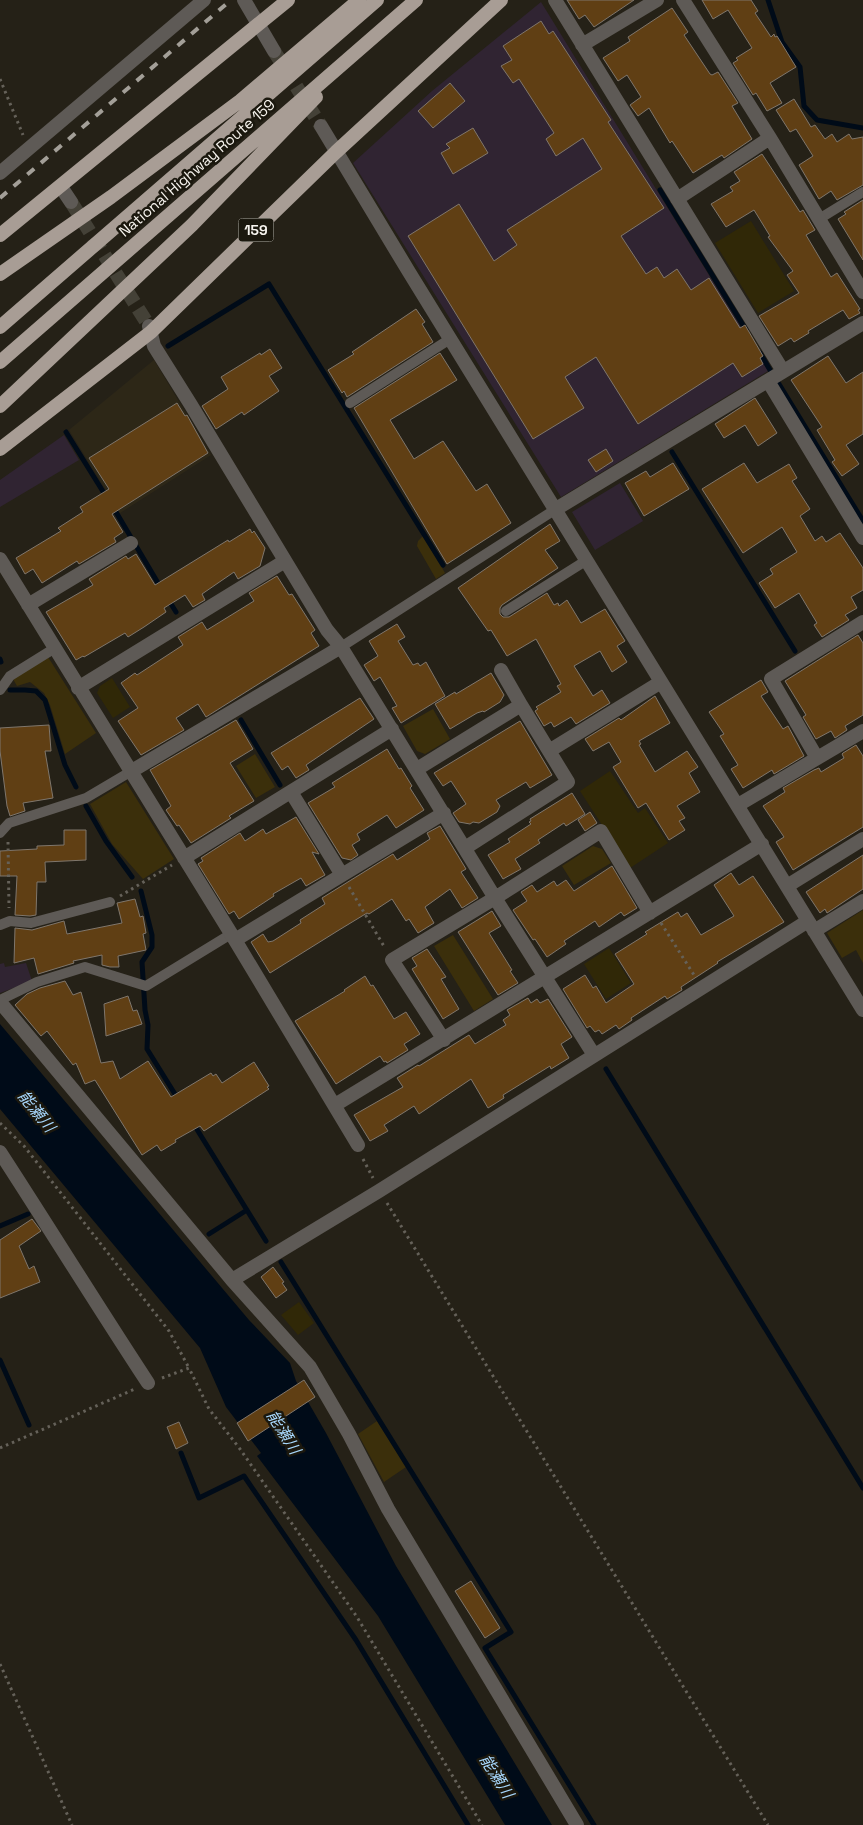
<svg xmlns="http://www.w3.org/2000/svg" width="863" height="1825" viewBox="0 0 863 1825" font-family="'Space Grotesk','Noto Sans JP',sans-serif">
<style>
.built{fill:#2d2717}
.industrial{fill:#302432}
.green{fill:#3b2f0b}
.sand{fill:#302807}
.water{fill:#000b18}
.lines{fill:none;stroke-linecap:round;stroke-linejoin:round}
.stream{stroke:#000b18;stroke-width:5}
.building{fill:#603f14;stroke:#7f766c}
.minor-tunnel{stroke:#444137;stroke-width:14;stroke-dasharray:14 7;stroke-linecap:butt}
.path{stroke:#656159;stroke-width:3;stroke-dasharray:2.5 4;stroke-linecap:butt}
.service{stroke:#5e5a56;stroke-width:10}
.minor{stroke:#5e5a56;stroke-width:14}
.trunk{stroke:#a89d95;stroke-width:14}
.rail{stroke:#a39f98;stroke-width:4;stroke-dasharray:9 9;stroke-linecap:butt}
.labels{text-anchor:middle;stroke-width:5;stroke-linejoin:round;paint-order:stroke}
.shield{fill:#1b180e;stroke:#b5b2ab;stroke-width:1}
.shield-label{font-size:14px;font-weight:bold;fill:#f7f4ee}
.street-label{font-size:15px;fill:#f7f4ee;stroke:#1b180e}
.water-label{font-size:16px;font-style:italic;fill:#a7d7fc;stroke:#1b180e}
</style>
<rect width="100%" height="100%" fill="#252117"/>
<path class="built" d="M154,360L211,455L120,513L69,430Z"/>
<path class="industrial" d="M541,2L768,371L561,497L353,163L432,91Z
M64,435L79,460L0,507V480Z
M620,483L643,521L595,550L572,512Z
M4,963L5,967L26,963L32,981L0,993V964Z"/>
<path class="green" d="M423,536L445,573L436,579L417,546L418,541Z
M48,657L96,733L65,754L50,705L44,693L30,682L17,686L13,679Z
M433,709L450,739L425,754L417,751L403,726Z
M255,754L275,787L256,798L236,766Z
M126,782L174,859L143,879L112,844L90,804Z
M593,846L602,849L611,863L574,885L562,866Z
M863,910V963L856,950L842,958L827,933Z
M453,935L493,999L474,1011L434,946Z
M377,1421L406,1467L384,1482L358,1434Z"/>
<path class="sand" d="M751,221L794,291L758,313L715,243Z
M112,678L130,707L113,718L97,693L100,686Z
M610,771L638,813L645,808L668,843L630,868L580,791Z
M609,948L631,983L606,999L584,964Z
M299,1302L314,1323L298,1335L281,1315Z"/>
<path class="water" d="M0,1024L249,1320L290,1363L296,1381L326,1433L396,1566L552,1825H505L378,1616L257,1456L261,1453L226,1407L200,1348L0,1109Z"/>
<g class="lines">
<path class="stream" d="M768,0L782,42L800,67L804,106L817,120L863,128
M660,190L746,330
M168,346L269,284L443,565
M760,353L770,370
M779,384L863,521
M66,432L107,498
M672,452L795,651
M113,507L161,588
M168,599L176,612
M0,659L1,662
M10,690H25L36,691L45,700L65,765L76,787
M241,720L280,785
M86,806L106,841L132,877
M141,891L152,935V947L142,962L145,1010L148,1025L147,1049L178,1099
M606,1069L863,1488
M193,1123L266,1241
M0,1226L28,1214
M209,1234L247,1210
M281,1262L511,1632L485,1648L594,1825
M0,1360L29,1425
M181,1453L199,1498L244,1476L356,1640L468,1825"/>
</g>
<path class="building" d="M567,0H634L594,27L585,15L579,19Z
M702,0H751L758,11L755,13L771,37L774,34L775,37L777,36L796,67L770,83L782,103L767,111L756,93L753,95L733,63L738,60L736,58L752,48L728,10L713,19Z
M672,8L688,32L684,35L710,74L712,75L718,72L738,103L732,106L752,139L724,158L722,155L693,173L672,141L670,143L649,108L638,116L630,105L641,97L627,75L618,81L603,58L630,41L628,37Z
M541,21L549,34L553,31L611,120L608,122L664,208L621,236L646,274L657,267L664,278L677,269L691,290L709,278L740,328L745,325L763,356L760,358L763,364L742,377L733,363L638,424L596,357L565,377L584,408L533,439L408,236L459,204L494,261L517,245L507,230L602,169L583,138L556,156L546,139L554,133L519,79L513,83L501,66L512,60L503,46Z
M450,83L465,101L433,128L418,111Z
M794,99L811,127L815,125L825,139L832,134L837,142L849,134L852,139L863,137V185L837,200L831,191L819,199L799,165L813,156L796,129L790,132L776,110Z
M473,128L488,153L453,174L441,153L450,148L446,144Z
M762,154L800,212L803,210L815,230L806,235L831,277L837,273L860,309L858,310L860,313L849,319L843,310L808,331L809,333L794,342L791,338L778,346L759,316L799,293L787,275L793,271L768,237L770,236L754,210L726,227L711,204L733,191L730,187L740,181L734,172Z
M863,200V260L838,219L846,214L844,212Z
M416,309L425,322L422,324L433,342L347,397L344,391L342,393L328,370L354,354L352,352Z
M270,349L282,368L269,376L279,391L244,415L242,412L216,429L202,406L228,389L221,377L260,353L261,355Z
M440,353L457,380L390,420L414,459L443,441L476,491L487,484L511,523L447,564L354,408Z
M828,356L846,383L863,372V434L846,445L859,464L842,476L832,462L835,460L817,430L822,427L791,380Z
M755,398L777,433L758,446L745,425L724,438L715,424Z
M177,403L185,416L187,415L208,453L112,514L123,532L114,538L116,542L79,564L77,561L42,583L33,569L25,574L16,558L61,531L58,528L83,512L80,507L109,489L89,458Z
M606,449L613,461L596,472L588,460Z
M673,463L689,489L644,516L625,483L646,471L650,477Z
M744,463L757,483L789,464L797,478L792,481L810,509L800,516L815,541L822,536L826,542L840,533L863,568V590L851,597L857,608L845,615L849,620L822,637L814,625L817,623L799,593L775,608L759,583L773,574L770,569L797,552L782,527L743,553L702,489Z
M550,524L560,541L545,550L558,568L502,605L500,608V614L503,617H509L547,593L554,605L558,603L559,606L567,600L581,623L605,609L625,641L617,646L627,662L612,672L600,651L574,666L593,696L602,690L610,703L576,724L571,717L554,727L551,722L544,726L535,711L538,709L536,707L561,692L557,686L561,684L536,639L507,656L491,630L488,631L458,588Z
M250,529L252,533L254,531L265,548L260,566L238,579L234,572L202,594L205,600L193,607L185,595L164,608L166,612L144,627L128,637L125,633L84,657L83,656L76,660L46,612L93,585L89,579L126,556L128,559L136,554L155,585L228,540L229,542Z
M277,576L289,595L292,594L315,630L311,633L319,646L206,717L198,704L176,718L184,730L141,755L118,721L138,708L121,683L135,673L137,675L183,645L178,637L202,622L207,630L254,601L249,593Z
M397,624L405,637L398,641L413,665L418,663L420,666L426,662L445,696L401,723L392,708L397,706L380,677L374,681L364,665L378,656L369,641Z
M858,635L863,643V715L845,726L847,730L835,738L831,731L816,739L803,717L806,715L785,681Z
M491,673L504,695L500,702L484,712L483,711L477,713L450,729L435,704L455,692L456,694Z
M761,680L768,692L761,696L783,729L788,726L804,756L774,774L772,770L743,788L731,769L738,765L720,736L724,734L709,712Z
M655,696L670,723L639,741L641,744L639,745L655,772L687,751L698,767L689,773L700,792L677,806L685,818L679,821L685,830L669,840L646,803L638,808L613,767L621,762L609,742L593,751L585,739L619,718L621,720Z
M360,698L374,719L306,765L309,770L296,778L288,766L282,770L271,753Z
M236,720L253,749L230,763L254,801L229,816L231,818L191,843L179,825L177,826L166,810L171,806L150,770Z
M520,721L552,775L530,788L526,782L496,800L500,806L497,812L479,823L473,822L470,824L459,822L453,813L466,804L451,781L443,786L434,773Z
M49,725L51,751H45L53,798L23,803L25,811L10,816L7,806L0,751V728Z
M856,745L863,756V827L793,870L776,842L784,837L763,806L785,792L783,788L814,770L819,768L821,772L844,758L842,754L843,753Z
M387,749L399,769L401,768L412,786L410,788L424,810L396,828L387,815L357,834L360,840L352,845L358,855L351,860L342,858L308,803L335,787L332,783Z
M572,793L585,814L566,826L564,823L538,840L540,843L515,859L521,869L503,879L488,855L510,842L508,839L531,824L529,822L531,821L530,819Z
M590,812L597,823L585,831L578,820Z
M296,817L319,854L312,852L325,875L306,886L301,878L273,894L274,896L239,919L234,911L229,914L198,864L203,861L201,858L240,833L245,841L263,829L266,834Z
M440,826L466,869L461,872L478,898L462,908L450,889L425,907L434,923L418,933L409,919L406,921L392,899L369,914L367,913L339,930L270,973L251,942L263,934L268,942L273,941L301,923L300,920L325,904L322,898L393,854L397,860L430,839L427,833Z
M64,830H86V860L45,862L46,882H37L36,915L30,916L15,915L17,876H0V851L37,849V846L64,845Z
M863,855V889L827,913L825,909L820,913L806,892Z
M612,866L637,908L624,916L621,912L599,927L595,921L564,941L566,944L547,957L535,939L533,940L513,910L527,901L521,892L532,885L537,892L554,881L557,886L566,880L574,891Z
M731,873L739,885L753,876L784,922L717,962L718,963L681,987L682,990L667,999L665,996L631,1018L632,1020L619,1029L616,1025L602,1034L599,1030L595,1032L590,1026L587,1028L563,989L585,975L593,988L596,986L606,1003L634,984L615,954L647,934L645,932L678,912L681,917L687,913L701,935L734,916L714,885Z
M135,899L140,917L143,916L146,933L143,934L146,950L118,956L119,967H110L102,965V955L73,961L74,963L38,974L34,958L14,963L15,928L32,930L64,921L67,934L122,923L117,903Z
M492,911L501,926L489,933L512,970L510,971L518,983L498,995L458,932Z
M427,949L446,977L441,979L459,1009L443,1019L412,969L417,966L412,958Z
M365,976L371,986L373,985L394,1019L406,1012L420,1034L404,1044L408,1050L387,1063L386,1061L384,1062L380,1056L336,1084L295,1021L345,991L344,990Z
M65,981L73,995L81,992L101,1063L113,1061L120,1079L148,1061L171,1097L211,1073L213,1076L216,1074L222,1083L254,1062L269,1086L267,1087L269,1089L204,1131L200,1126L175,1140L176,1142L161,1151L157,1145L142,1155L95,1080L85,1084L76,1063L73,1065L47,1031L41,1036L15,1005L27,994L40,988Z
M128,996L133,1011L137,1010L142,1024L106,1036L104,1004Z
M528,998L531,1003L537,999L540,1003L548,999L572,1037L561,1044L569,1058L551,1069L550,1066L503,1095L504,1098L488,1108L471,1079L419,1114L414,1106L384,1125L388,1131L370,1141L354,1115L403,1087L397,1078L418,1065L419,1066L469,1035L475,1044L506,1025L503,1020L510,1015L507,1010Z
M32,1219L41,1231L19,1246L29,1269L34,1266L40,1282L0,1298V1240Z
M273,1267L284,1282L282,1283L287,1290L276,1298L261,1277Z
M304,1380L315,1397L248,1441L237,1423Z
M179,1422L188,1443L176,1449L167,1427Z
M471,1581L500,1628L485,1638L455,1591Z"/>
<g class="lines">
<path class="minor-tunnel" d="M274,51L321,126
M71,202L149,326"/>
<path class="path" d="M0,79L23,135
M8,842L9,908
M349,887L385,948
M120,896L172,865
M661,923L694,975
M0,1123L24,1146L169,1331L189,1368
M363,1159L373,1178
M387,1203L768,1825
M162,1378L189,1368L209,1409L240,1449L357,1617L482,1825
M0,1448L135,1389
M0,1664L72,1825"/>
<path class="service" d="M819,219L863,192
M350,403L450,339
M506,611L587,560
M341,647L556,509
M0,690L10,676L55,648
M0,833L9,823L86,798L130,772
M0,925L10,921L31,923L110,902
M0,1000L37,982L85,967L146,986L231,934"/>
<path class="minor" d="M244,0L274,51
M555,0L783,371
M683,0L770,138L863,292
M582,45L657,0
M321,126L409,272L863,1010
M0,173L204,0
M61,187L71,202
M677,199L770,138
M149,326L154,346L191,405L327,630L341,647L495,898L594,1055
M768,381L863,538
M556,509L863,323
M0,559L235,940L358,1145
M28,605L131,543
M501,670L521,705
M78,688L285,561
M549,751L661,682
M817,758L771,679L863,622
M417,769L521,705L568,782L465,848
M130,772L341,647
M291,792L342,875
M738,805L863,731
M184,858L392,729
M787,886L863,839
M814,931L863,901
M235,940L444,813
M0,1002L232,1280L310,1367L349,1434L388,1509L577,1825
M444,1040L392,960L495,898L601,831L650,913
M335,1105L762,844
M0,1152C50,1229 98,1307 148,1383
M232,1280L379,1191L808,921"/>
<path class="trunk" d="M0,235L288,0
M0,274L111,197L240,101L359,0
M0,327L377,0
M0,362L416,0
M0,406L192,225L316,97
M0,449L151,332L336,152L501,0"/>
<path class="rail" d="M0,198L231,0"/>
</g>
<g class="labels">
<rect class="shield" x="238.5" y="218.5" width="35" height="23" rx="4"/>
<g class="shield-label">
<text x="256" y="235">159</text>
</g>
<g class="street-label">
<text transform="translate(197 168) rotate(-41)" y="5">National Highway Route 159</text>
</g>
<g class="water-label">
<text transform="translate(37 1111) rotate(51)" y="6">能瀬川</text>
<text transform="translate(284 1432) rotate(58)" y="6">能瀬川</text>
<text transform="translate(497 1776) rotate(58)" y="6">能瀬川</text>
</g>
</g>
</svg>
